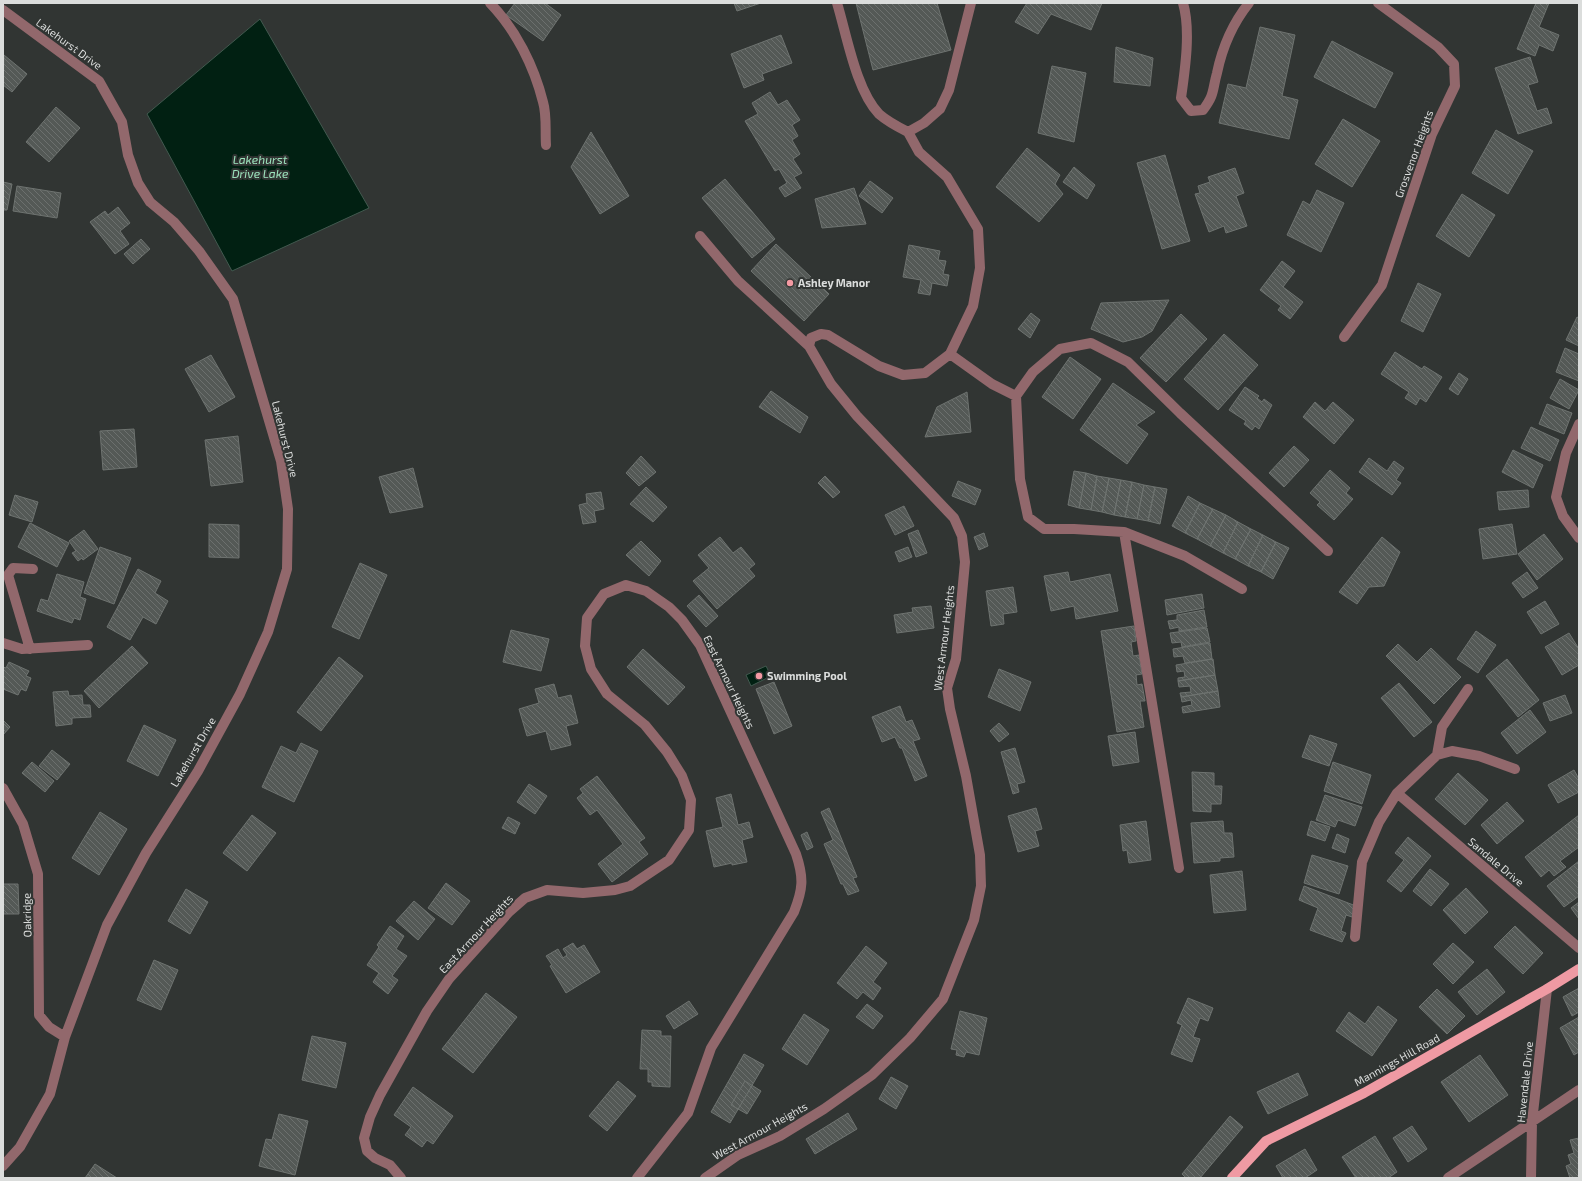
<svg xmlns="http://www.w3.org/2000/svg" width="1582" height="1181" viewBox="0 0 1582 1181" font-family="'Exo 2',sans-serif">
<style>
.water{fill:#012012;stroke:#42594f}
.building{fill:url(#building-back-hatch);stroke:#6e7370}
.lines{fill:none;stroke-linecap:round;stroke-linejoin:round}
.minor{stroke:#92686c;stroke-width:10}
.major{stroke:#ef9aa3;stroke-width:10}
.poi-dot{fill:#f49aa3;stroke:#313533;stroke-width:1.5}
.labels{text-anchor:middle;stroke-width:4;stroke-linejoin:round;paint-order:stroke}
.street-label{font-size:11px;fill:#dbdddc;stroke:#313533}
.poi-label{font-size:11px;font-weight:bold;fill:#dbdddc;stroke:#313533;text-anchor:start}
.water-label{font-size:12px;font-style:italic;fill:#9de3bd;stroke:#313533}
</style>
<defs>
<pattern id="building-back-hatch" width="6" height="6" patternUnits="userSpaceOnUse"><rect width="6" height="6" fill="#545956"/><path d="M-1 5l2 2M0 0l6 6M5-1l2 2" fill="none" stroke="#6c706e"/></pattern>
</defs>
<rect width="100%" height="100%" fill="#313533"/>
<path class="water" d="M260,19L369,208L232,271L147,114Z
M766,666L771,676L751,686L746,675Z"/>
<path class="building" d="M515,3H545L561,15L543,41L506,15Z
M734,3H761L737,11Z
M856,3H937L951,50L873,70Z
M1027,3H1102L1091,30L1051,14L1038,34L1015,22Z
M1536,3H1549L1539,27L1559,35L1553,51L1539,45L1535,56L1517,49Z
M1260,27L1295,35L1282,96L1298,100L1289,139L1219,123L1228,84L1246,88Z
M781,35L792,63L762,74L764,80L744,88L731,54Z
M1332,41L1393,73L1375,108L1314,77Z
M1116,47L1153,58L1150,86L1114,82Z
M4,55L27,74L12,92L3,85Z
M1530,57L1538,82L1528,85L1537,111L1547,108L1552,123L1518,134L1495,68Z
M1052,66L1086,73L1074,142L1038,133Z
M770,92L778,105L787,100L800,120L792,125L798,136L792,140L800,154L793,159L802,173L794,177L801,188L785,197L779,188L787,183L779,169L775,171L745,121L758,114L752,103Z
M56,107L80,128L49,162L26,142Z
M1343,119L1380,141L1352,187L1315,164Z
M1496,130L1533,151L1508,194L1472,173Z
M591,132L629,196L600,214L571,167Z
M1027,148L1060,175L1055,184L1063,194L1039,222L996,187Z
M1165,155L1190,241L1162,249L1137,163Z
M1074,167L1095,185L1087,199L1063,182Z
M1235,168L1244,193L1236,196L1247,226L1226,233L1224,226L1209,232L1195,194L1200,193L1198,186L1210,182L1208,177Z
M725,179L775,239L752,258L702,198Z
M870,181L893,198L882,213L859,196Z
M3,182L12,184L7,210H3Z
M17,186L61,193L57,218L13,211Z
M854,188L866,224L822,228L815,199Z
M1317,190L1344,203L1321,252L1287,235L1303,201L1310,205Z
M1462,194L1495,215L1469,257L1436,236Z
M118,207L130,223L120,231L129,244L115,254L90,222L105,211L108,215Z
M141,239L150,249L133,264L124,254Z
M776,244L829,294L804,321L751,271Z
M909,245L940,251L938,260L946,261L943,274L949,275L947,286L932,283L930,295L918,293L921,280L903,277Z
M1282,261L1295,271L1283,287L1303,302L1290,319L1278,310L1281,306L1260,290Z
M1418,283L1441,294L1423,332L1401,321Z
M1169,300L1152,331L1142,337L1123,342L1091,329L1101,303Z
M1031,313L1040,320L1030,338L1018,329Z
M1181,314L1207,339L1166,382L1140,358Z
M1577,317L1579,318V346L1566,340Z
M1224,334L1258,365L1218,410L1184,379Z
M1565,348L1579,354V381L1556,372Z
M1395,352L1422,369L1424,366L1442,377L1426,402L1420,398L1416,405L1405,398L1409,392L1381,374Z
M211,355L235,397L209,412L185,369Z
M1070,357L1101,379L1073,419L1042,397Z
M1459,373L1468,379L1458,395L1449,389Z
M1560,379L1579,390L1569,409L1550,398Z
M1113,383L1155,412L1136,425L1148,434L1127,464L1080,430Z
M1245,387L1259,396L1257,398L1262,402L1264,399L1272,405L1259,429L1255,426L1252,430L1244,424L1246,421L1229,410Z
M771,391L808,417L800,433L759,407Z
M967,392L971,432L925,437L937,407Z
M1315,402L1325,411L1333,402L1354,420L1334,444L1303,417Z
M1547,404L1572,413L1564,434L1539,424Z
M1531,427L1559,440L1550,461L1521,448Z
M134,429L137,467L103,470L100,431Z
M238,436L243,482L211,486L205,440Z
M1294,446L1309,460L1284,487L1269,473Z
M1513,450L1543,465L1533,488L1502,472Z
M641,456L656,472L639,486L626,473Z
M1369,458L1387,471L1394,461L1404,468L1396,480L1401,483L1392,495L1359,472Z
M413,468L423,507L390,513L379,477Z
M1330,470L1350,488L1346,493L1353,499L1334,520L1317,505L1320,502L1310,493Z
M1074,471L1086,473L1079,508L1068,505Z
M1086,473L1097,476L1091,510L1079,508Z
M825,476L840,492L833,498L818,483Z
M1097,476L1109,478L1102,512L1091,510Z
M1109,478L1121,480L1114,515L1102,512Z
M1121,480L1132,482L1125,517L1114,515Z
M958,481L981,490L975,505L952,496Z
M1132,482L1144,485L1137,519L1125,517Z
M1144,485L1155,487L1148,521L1137,519Z
M646,487L667,507L653,522L630,504Z
M1155,487L1167,489L1160,524L1148,521Z
M1528,490L1529,507L1499,510L1497,492Z
M601,492L604,509L594,511L596,522L583,524L579,505L587,503L586,494Z
M15,495L38,502L32,522L9,515Z
M1188,496L1200,503L1185,533L1172,526Z
M1200,503L1213,509L1197,539L1185,533Z
M904,506L914,526L895,535L885,515Z
M1213,509L1226,515L1210,546L1197,539Z
M1226,515L1238,522L1223,553L1210,546Z
M1238,522L1251,529L1235,559L1223,553Z
M30,523L69,543L57,567L18,547Z
M209,524L239,525V558L209,557Z
M1512,524L1517,554L1483,559L1479,529Z
M1251,529L1263,535L1248,566L1235,559Z
M84,530L98,549L83,560L82,558L78,561L72,553L76,551L69,541Z
M918,530L927,553L916,557L908,534Z
M984,533L988,546L979,550L974,537Z
M1544,534L1563,559L1537,580L1518,554Z
M1263,535L1276,542L1261,572L1248,566Z
M720,537L733,553L741,547L755,564L749,569L755,576L717,609L693,581L709,568L698,555Z
M1382,537L1400,552L1384,586L1369,587L1357,604L1339,592Z
M641,541L661,561L649,576L626,555Z
M1276,542L1289,548L1273,579L1261,572Z
M100,547L131,558L114,604L84,593Z
M908,547L912,557L899,562L895,552Z
M360,563L387,575L359,639L332,627Z
M138,569L161,581L155,593L168,601L156,624L143,617L130,640L107,627Z
M1068,572L1070,582L1110,574L1118,611L1076,619L1074,606L1051,611L1044,576Z
M1527,572L1538,588L1523,598L1512,583Z
M57,574L84,582L80,597L86,599L80,620L74,618L72,623L37,611L41,599L48,601Z
M1013,587L1017,612L1003,614L1004,624L991,626L986,591Z
M1202,594L1204,608L1167,615L1165,600Z
M699,595L718,616L706,627L687,606Z
M1545,601L1559,624L1541,634L1527,612Z
M931,606L934,628L897,633L894,615L913,612L912,608Z
M1204,610L1207,627L1179,631V627L1170,629L1168,621L1177,620V615Z
M1134,626L1136,641L1131,642L1133,656L1139,655L1142,674L1136,675L1137,685L1142,684L1145,701H1140L1144,727L1117,732L1101,631Z
M1207,628L1210,642L1182,647L1181,642L1172,643L1170,633Z
M511,630L549,639L541,671L503,662Z
M1476,631L1496,645L1478,673L1457,659Z
M1569,633L1579,649V665L1562,675L1545,647Z
M1210,643L1212,659L1185,663L1183,656L1174,657L1173,649Z
M1398,644L1417,662L1431,648L1461,677L1434,704L1386,656Z
M132,646L148,663L99,708L84,691Z
M643,649L685,687L668,705L627,667Z
M339,657L363,676L321,731L297,712Z
M1213,659L1215,675L1178,681V678L1185,677L1184,671L1177,672L1176,665Z
M1507,659L1539,700L1518,717L1486,676Z
M9,662L29,671L26,676L31,678L26,691L21,689L18,695L3,689V667L6,668Z
M999,669L1031,682L1020,711L988,697Z
M1215,675L1218,691L1181,697L1180,693L1191,692L1190,686L1179,687L1178,681Z
M774,682L792,726L774,734L756,689Z
M1399,683L1432,722L1414,737L1381,698Z
M554,684L558,698L571,695L578,723L566,726L571,745L551,750L546,731L527,736L519,709L539,703L535,689Z
M68,691L69,696L82,695L83,705H90L91,717L72,718V724L56,726L53,692Z
M1218,691L1220,707L1183,713L1182,707L1192,705L1191,700L1182,702L1181,697Z
M1565,695L1572,713L1550,721L1543,703Z
M900,706L906,722L912,720L920,739L913,741L927,776L915,781L902,748H900L895,737L882,742L872,717Z
M1530,710L1546,732L1517,754L1501,733Z
M3,720L10,727L3,735Z
M999,723L1009,734L999,742L990,731Z
M144,725L176,740L158,776L127,761Z
M1135,732L1139,762L1113,766L1108,736Z
M1310,735L1337,744L1329,766L1302,757Z
M301,743L318,751L294,802L262,787L281,746L296,753Z
M1015,748L1025,782L1017,784L1019,792L1013,794L1001,752Z
M52,750L70,764L57,780L39,766Z
M32,762L54,781L45,792L22,773Z
M1333,762L1371,775L1362,804L1324,791Z
M1574,770L1579,779V792L1558,803L1548,785Z
M1192,772L1214,773V786H1222L1221,804H1211V812L1193,811Z
M1458,773L1488,800L1465,825L1435,799Z
M597,776L645,838L639,842L648,854L612,882L598,864L623,844L597,810L590,815L577,798L583,793L580,789Z
M529,784L547,796L535,814L517,802Z
M731,794L738,825L749,822L753,837L742,840L747,862L732,865V863L714,867L706,831L723,827L716,798Z
M1325,795L1362,807L1355,826L1338,820L1335,827L1316,820Z
M1507,802L1524,821L1497,844L1481,825Z
M829,808L857,877L853,878L859,891L848,895L843,884H841L824,844L833,840L821,812Z
M1036,808L1042,829L1035,831L1039,846L1018,852L1008,816Z
M100,812L127,829L99,875L72,858Z
M252,815L276,833L247,871L223,853Z
M1579,815V847L1560,861L1566,867L1554,876L1549,870L1541,877L1525,857Z
M508,817L520,823L515,834L502,828Z
M1146,821L1151,860L1129,863L1127,850L1123,851L1120,825Z
M1223,821L1224,833H1232L1234,857L1220,858V861L1194,863L1191,823Z
M1311,821L1330,827L1325,841L1307,835Z
M807,832L813,847L807,850L801,835Z
M1337,834L1349,839L1345,853L1332,848Z
M1408,837L1431,856L1401,892L1387,881L1404,860L1395,853Z
M1312,855L1348,866L1339,894L1304,883Z
M1579,861V896L1564,907L1547,886Z
M1430,869L1449,884L1431,906L1413,891Z
M1242,871L1246,910L1214,913L1210,875Z
M446,883L470,901L452,925L428,908Z
M3,884H18L19,914H3Z
M1304,886L1356,906L1352,917L1346,915L1341,931L1346,933L1342,942L1310,930L1318,908L1299,900Z
M1466,888L1488,912L1465,934L1443,910Z
M186,889L208,902L190,934L168,921Z
M414,901L435,919L418,940L396,921Z
M1579,902V919L1571,908Z
M390,926L404,936L396,949L407,956L392,976L398,980L388,994L373,982L379,973L367,965L379,947L377,945Z
M1515,926L1543,953L1523,974L1494,947Z
M573,943L577,949L584,945L600,972L566,993L550,966L552,965L546,956L558,949L563,958L567,955L563,949Z
M1453,943L1474,962L1453,984L1433,964Z
M866,946L887,963L873,982L881,988L873,1000L863,992L857,999L837,983Z
M154,960L178,970L161,1010L137,1000Z
M1487,969L1505,992L1477,1015L1458,992Z
M1579,988V1012L1572,1016L1563,997Z
M1437,989L1465,1016L1447,1034L1419,1007Z
M486,993L517,1017L473,1073L442,1049Z
M1188,998L1213,1008L1208,1021L1200,1018L1193,1037L1200,1039L1192,1062L1171,1054L1182,1025L1177,1023Z
M689,1001L698,1014L674,1029L666,1016Z
M867,1004L883,1016L873,1029L856,1017Z
M1378,1006L1397,1020L1372,1056L1336,1031L1349,1012L1365,1024Z
M960,1011L987,1018L979,1055L966,1052L964,1057L956,1055L957,1050L951,1049Z
M804,1014L829,1030L807,1065L782,1049Z
M1579,1017V1052L1574,1055L1560,1028Z
M642,1030L661,1031V1036H671L670,1087L652,1086V1082H648V1069H640Z
M312,1036L346,1043L336,1088L302,1080Z
M744,1054L764,1065L730,1123L711,1112Z
M1480,1055L1508,1095L1469,1122L1441,1082Z
M1298,1073L1308,1095L1268,1114L1257,1092Z
M891,1077L908,1086L896,1109L879,1099Z
M618,1081L636,1096L607,1131L589,1116Z
M745,1081L761,1091L747,1114L731,1105Z
M413,1087L453,1116L433,1144L427,1140L422,1147L405,1135L411,1127L394,1115Z
M848,1113L857,1129L815,1154L806,1139Z
M279,1114L308,1121L295,1175L259,1166L266,1139L272,1140Z
M1230,1116L1243,1127L1200,1178H1186L1182,1174Z
M1412,1126L1427,1149L1408,1162L1393,1138Z
M1375,1136L1397,1172L1388,1178H1356L1342,1157Z
M1579,1138V1178H1570L1566,1166L1571,1164L1568,1155L1574,1153L1570,1140Z
M1305,1149L1317,1170L1305,1178H1283L1276,1166Z
M95,1164L117,1178H85Z"/>
<g class="lines">
<path class="minor" d="M490,3C516,30 534,66 543,102C547,115 545,131 546,145
M837,3C847,36 856,90 879,114C888,122 898,127 908,132
M1183,3C1191,30 1185,70 1181,98L1191,111L1203,110C1215,94 1212,91 1217,73C1222,49 1233,23 1249,3
M3,10L99,81L122,122L128,155L138,183L150,202L174,222L199,251L233,299L281,461L288,509L287,569L268,632L240,694L198,771L146,853L107,925L65,1037L50,1094L20,1147L3,1166
M908,132L924,123L940,109L949,90L971,3
M700,236L738,281L809,346
M1344,337L1382,285L1432,134L1455,86L1454,64L1438,47L1378,3
M950,354L992,384L1016,396
M1016,396L1033,372L1060,349L1091,343L1128,362L1180,413L1328,551
M1016,396L1020,479L1028,517L1044,529H1074L1124,532L1185,556L1242,589
M1579,424L1566,453L1556,497L1563,516L1579,538
M1124,532L1179,868
M3,643L22,649L88,645
M30,649L8,575L13,568L33,569
M1437,755L1442,727L1468,689
M3,788L23,824L38,874L39,1015L49,1027L65,1037
M1397,793L1579,948
M1355,937L1362,862L1379,822L1397,793L1437,755L1452,751L1479,756L1515,769
M401,1178L390,1165L375,1158L367,1151L364,1138L370,1117L380,1095L427,1011L449,979L509,912L525,898L547,890L583,893L615,890L630,886L669,860L689,830L691,800L682,776L667,752L645,725L607,694L591,669L585,646L587,618L604,594L626,585L646,591L669,607L682,620L700,645L796,854C804,878 803,889 794,912L711,1048L688,1113L637,1178
M705,1178L738,1155L780,1136L824,1109L872,1075L910,1038L943,999L974,920L981,886L980,855L966,776L950,709L947,688L956,659L965,562L962,536L954,518L857,416L831,384L809,346L811,338L821,334L828,335L879,366L903,375L925,373L950,354L973,306L980,268L978,229L947,177L919,152L908,132
M1448,1178L1579,1090
M1531,1178L1532,1122L1547,989"/>
<path class="major" d="M1232,1178L1266,1141L1364,1093L1547,989L1579,969"/>
</g>
<g class="poi-dot">
<circle cx="790" cy="283" r="4"/>
<circle cx="759" cy="676" r="4"/>
</g>
<g class="labels">
<g class="street-label">
<text transform="translate(69 44) rotate(36)" y="4">Lakehurst Drive</text>
<text transform="translate(1414 154) rotate(-70)" y="4">Grosvenor Heights</text>
<text transform="translate(285 439) rotate(76)" y="4">Lakehurst Drive</text>
<text transform="translate(944 638) rotate(-83)" y="4">West Armour Heights</text>
<text transform="translate(729 682) rotate(64)" y="4">East Armour Heights</text>
<text transform="translate(193 752) rotate(-60)" y="4">Lakehurst Drive</text>
<text transform="translate(1496 862) rotate(40)" y="4">Sandale Drive</text>
<text transform="translate(27 915) rotate(-91)" y="4">Oakridge</text>
<text transform="translate(476 934) rotate(-47)" y="4">East Armour Heights</text>
<text transform="translate(1397 1060) rotate(-29)" y="4">Mannings Hill Road</text>
<text transform="translate(1525 1082) rotate(-84)" y="4">Havendale Drive</text>
<text transform="translate(760 1131) rotate(-29)" y="4">West Armour Heights</text>
</g>
<g class="poi-label">
<text x="798" y="287">Ashley Manor</text>
<text x="767" y="680">Swimming Pool</text>
</g>
<g class="water-label">
<text x="260" y="164">Lakehurst<tspan x="260" dy="14">Drive Lake</tspan></text>
</g>
</g>
<rect width="1582" height="1181" fill="none" stroke="#dbdddc" stroke-width="8"/>
</svg>
